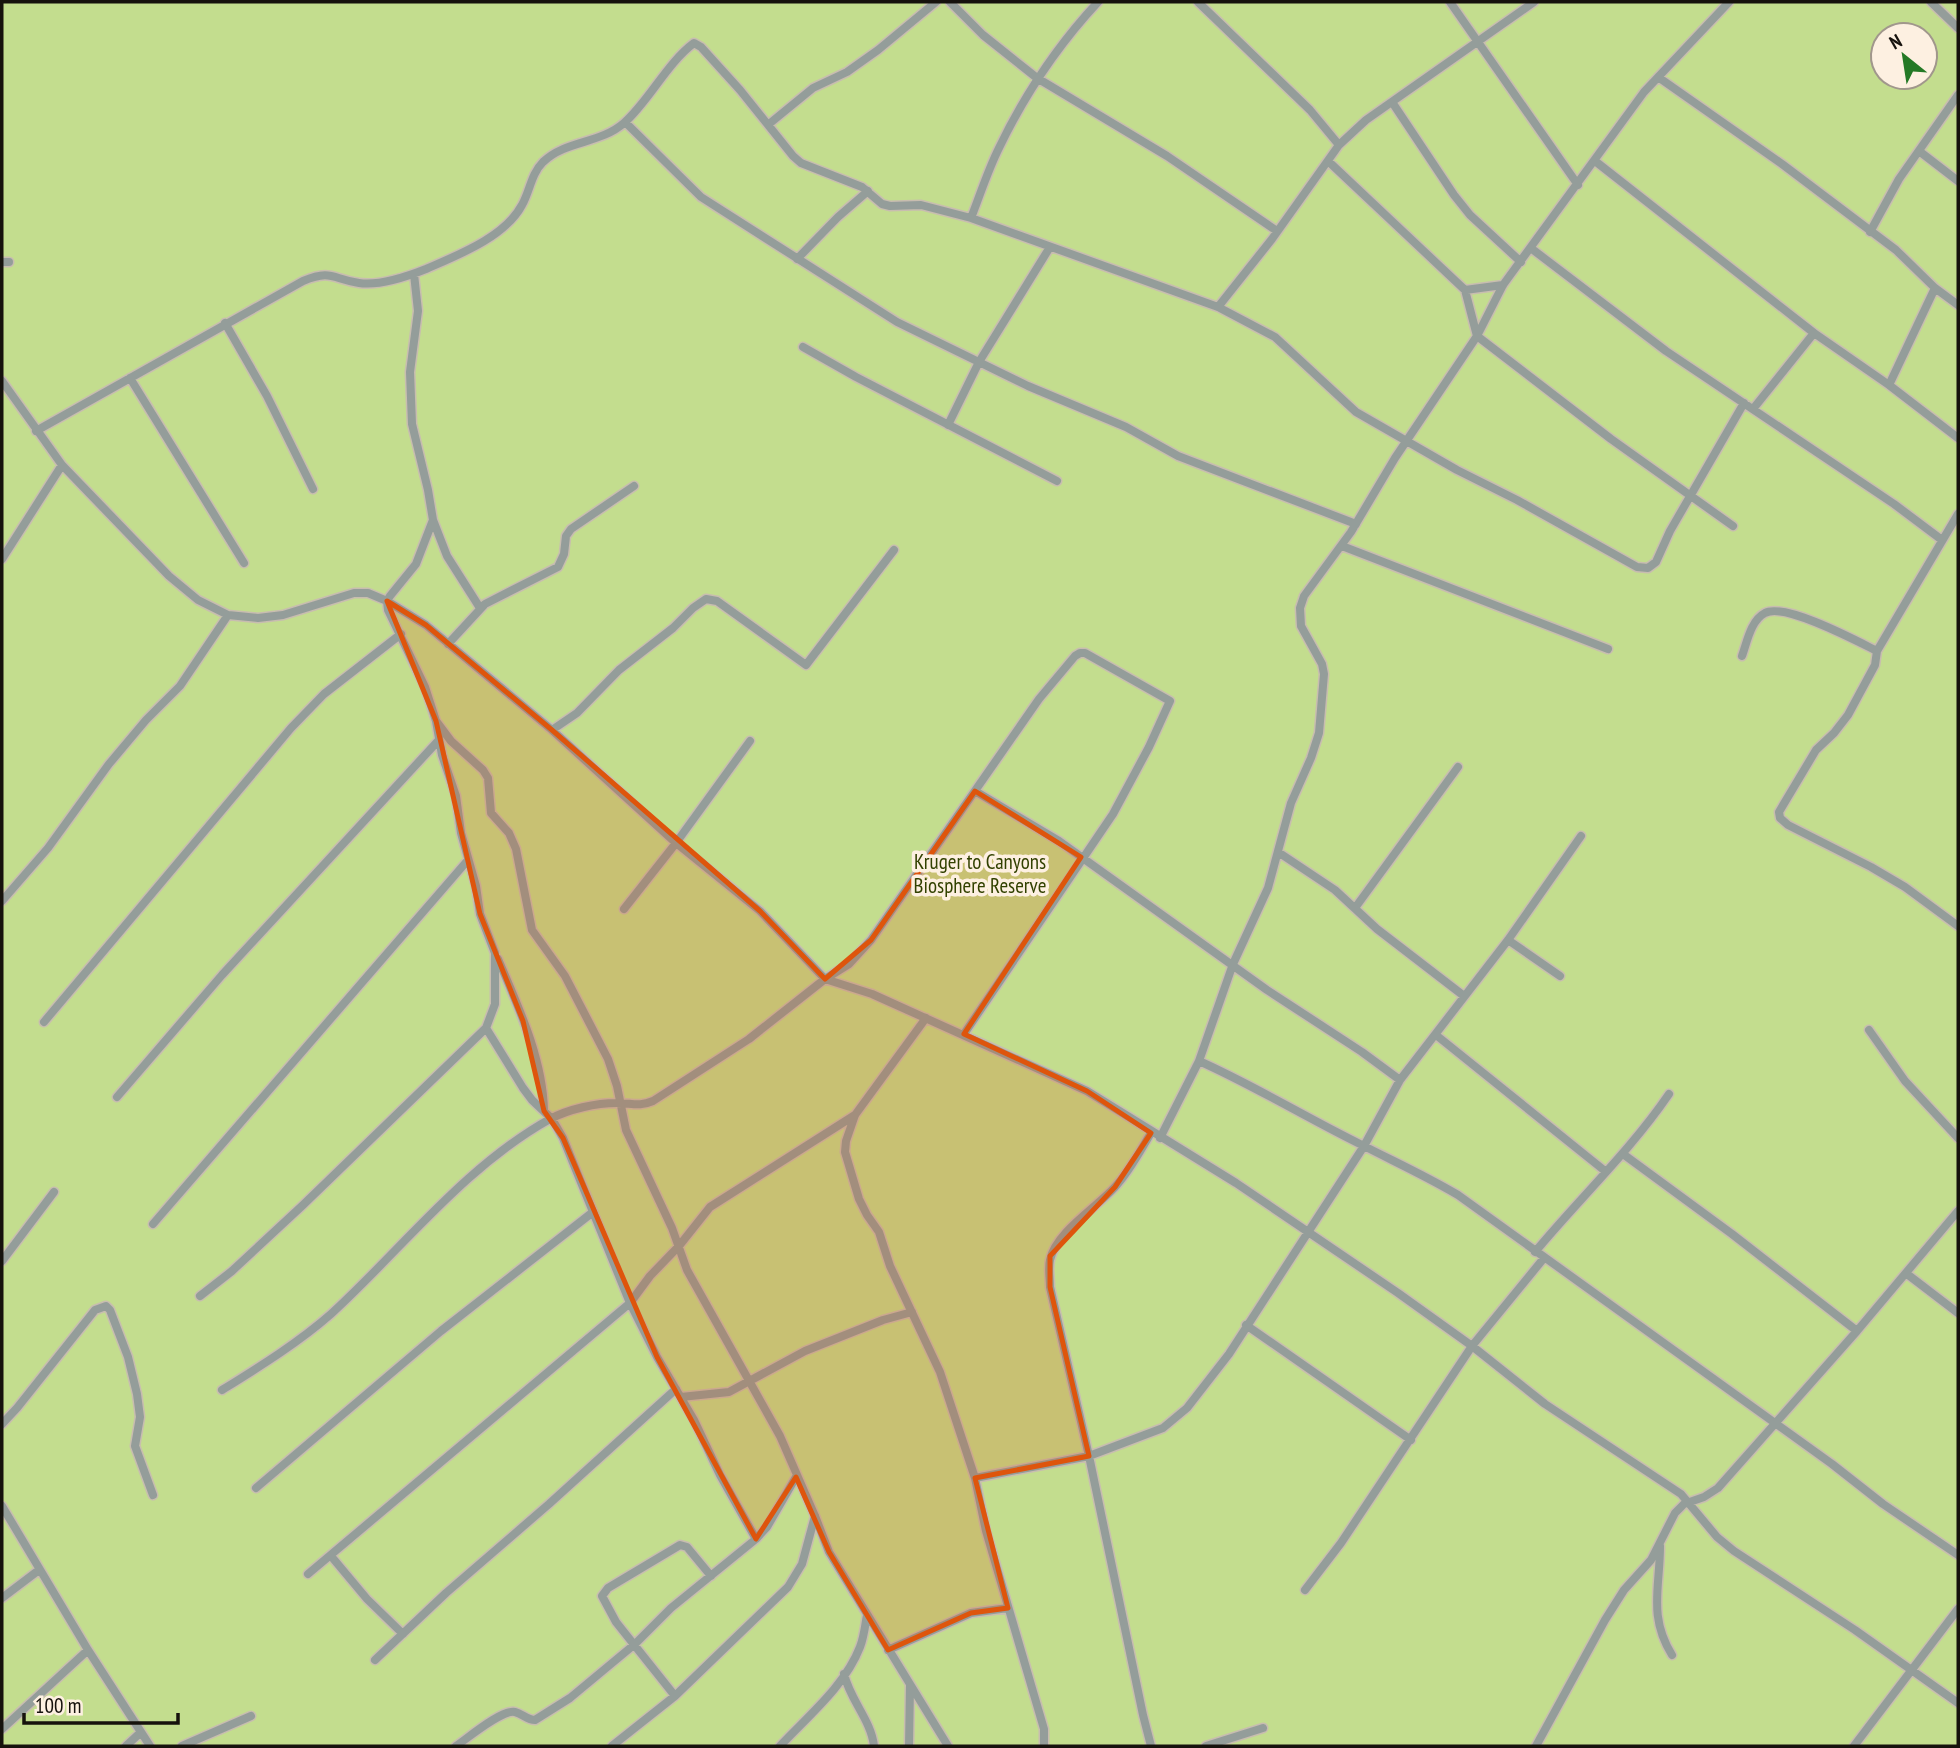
<svg xmlns="http://www.w3.org/2000/svg" width="1960" height="1748" viewBox="0 0 1960 1748" font-family="'PT Sans Narrow',sans-serif">
<style>
.green{fill:#c3dd8e;fill-rule:evenodd}
.lines{fill:none;stroke-linecap:round;stroke-linejoin:round}
.street-casing{stroke:#c8bdb0;stroke-width:11}
.street{stroke:#949d9a;stroke-width:8}
.marked{fill:#de550c;fill-opacity:0.2;stroke:#de550c;stroke-width:5;stroke-linejoin:round}
.labels{text-anchor:middle;stroke-width:7;stroke-linejoin:round;paint-order:stroke}
.park-label{font-size:21px;fill:#324100;stroke:#fdf0e1}
</style>
<rect width="100%" height="100%" fill="#efe3d4"/>
<path class="green" d="M2,2H1958V1746H2ZM1883,35H1925V77H1883Z"/>
<g class="lines">
<g class="street-casing">
<path id="street" d="M950,2L983,35L1037,78L1167,156L1277,231
M1198,2L1310,110L1339,145
M1450,2L1578,185
M1931,2L1958,28
M1658,77L1782,164L1896,250L1935,288L1958,305
M1392,102L1454,195L1470,215L1521,262
M625,122L701,197L897,322L1028,386L1126,427L1178,456L1356,524
M769,124L813,88L847,72L878,50L936,2
M1919,151L1958,181
M1328,161L1465,290L1477,336L1611,439L1733,526
M1595,161L1814,333L1889,385L1958,438
M971,218C980,195 988,170 999,148C1025,94 1057,46 1098,2
M1870,232L1899,179L1958,95
M1532,249L1666,351L1894,504L1942,540
M797,259L838,217L868,191
M2,262H9
M1465,290L1503,285
M1218,307L1272,239L1339,145L1366,120L1534,2
M225,323L267,396L313,489
M803,347L856,377L1057,481
M130,378L244,563
M2,381L62,465L169,576L198,600L228,615L258,618L283,615L354,593H368L387,601L426,625L552,730L676,843L760,911L825,979L872,994L1087,1091L1236,1183L1398,1293L1472,1346L1545,1404L1681,1494L1717,1537L1734,1551L1855,1630L1958,1703
M1889,385L1935,288
M1753,409L1814,333
M948,425L979,362L1050,247
M36,431L303,281C332,269 332,279 359,283C380,286 406,277 426,269C458,255 505,237 522,205C530,191 531,174 543,162C566,140 600,144 624,123C649,101 667,63 694,43L701,47L740,90L793,156L801,163L862,187L882,204L890,206L921,205L971,218L1218,307L1275,337L1356,412L1457,470L1517,500L1637,567L1648,568L1656,562L1670,531L1744,403
M1958,514L1877,651L1875,665L1848,715L1834,733L1816,750L1779,812L1780,818L1788,825L1871,867L1905,887L1958,926
M433,520L447,556L480,608
M1342,546L1608,649
M2,559L62,465
M448,644L485,604L558,567L564,554L566,536L571,529L634,486
M1742,656C1747,642 1751,620 1765,613C1784,602 1857,641 1877,651
M436,721L451,741L483,770L488,778L491,813L509,833L516,849L532,930L565,976L608,1059L617,1086L626,1130L672,1228L687,1270L780,1436L815,1516L829,1552L948,1746
M552,730L577,713L619,670L673,628L693,608L706,599L717,601L806,665L894,550
M975,791L1059,841L1267,990L1362,1052L1400,1080
M1278,852L1335,890L1377,929L1464,996
M2,901L48,848L109,764L146,720L180,686L228,615
M1355,908L1458,767
M624,909L676,843L750,741
M1508,940L1560,976
M498,959C518,1006 543,1059 544,1111
M926,1018L855,1115L846,1141L845,1152L859,1199L867,1215L879,1232L890,1266L940,1372L975,1478L986,1531L1044,1729V1746
M44,1022L291,728L324,694L401,634
M486,1028L523,1088L532,1100L552,1119L563,1138L630,1303L657,1357L694,1420L720,1475L756,1539
M1869,1030L1905,1081L1958,1138
M1436,1035L1605,1171
M1199,1061C1255,1086 1307,1118 1362,1145C1395,1162 1426,1176 1458,1195L1832,1464L1883,1504L1958,1555
M117,1097L222,975L438,741
M1160,1138L1199,1061L1233,964L1268,888L1291,803L1311,758L1319,733L1324,674L1322,664L1301,626L1300,608L1304,596L1351,532L1395,458L1477,336L1503,285L1644,92L1729,2
M1623,1154L1732,1234L1857,1331
M153,1224L468,860
M1535,1252C1579,1199 1630,1151 1669,1094
M2,1261L54,1192
M1907,1274L1958,1313
M200,1296L232,1271L303,1205L486,1028L495,1004V953L480,914L476,886L461,833L456,796L442,755L436,721L425,687L388,610L387,601L390,596L416,564L433,520L428,490L412,424L410,372L418,311L414,274
M1246,1325L1411,1440
M222,1390C259,1367 298,1343 331,1314C403,1248 464,1167 550,1119C569,1109 596,1103 617,1103C632,1103 639,1107 653,1101L749,1039L825,979L849,964L871,940L1039,699L1075,656L1080,653H1085L1170,701L1149,747L1113,814L964,1034
M681,1397L729,1392L805,1351L883,1320L912,1312
M2,1424L17,1408L95,1310L106,1306L110,1310L128,1357L137,1394L140,1417L135,1446L153,1495
M975,1478L1089,1456L1163,1428L1187,1408L1229,1354L1364,1146L1400,1080L1508,940L1581,836
M256,1488L441,1331L593,1212
M2,1506L88,1650L150,1746
M1660,1546C1660,1588 1648,1616 1672,1655
M331,1556L367,1599L403,1634
M308,1574L630,1303L650,1276L679,1246L710,1207L855,1115
M1305,1590L1341,1543L1472,1346L1544,1258
M2,1598L39,1570
M888,1650L971,1613L1008,1608
M375,1660L446,1593L549,1504L676,1389
M844,1674C850,1700 871,1720 874,1746
M675,1696L616,1622L602,1596L608,1588L680,1545L687,1547L711,1576
M2,1729L88,1650
M126,1746L140,1733
M182,1746L251,1716
M456,1746C468,1738 502,1709 515,1712C523,1714 527,1720 535,1720L570,1698L635,1644L671,1608L756,1539L767,1527L796,1477
M612,1746L675,1696L788,1587L802,1564L815,1516
M780,1746C807,1717 845,1686 860,1647C864,1637 865,1626 867,1615
M909,1746L910,1685
M1151,1746L1143,1715L1089,1456L1050,1287C1050,1278 1048,1268 1050,1260C1056,1232 1096,1208 1115,1187C1130,1171 1140,1151 1151,1133
M1206,1746L1263,1728
M1536,1746L1605,1620L1624,1590L1651,1560L1675,1513L1684,1504L1704,1497L1718,1488L1857,1331L1958,1211
M1854,1746L1958,1609"/>
</g>
<use href="#street" class="street"/>
</g>
<path class="marked" d="M387,601L426,625L552,730L760,911L825,979L871,940L975,791L1081,857L964,1034L1087,1091L1151,1133L1115,1187L1050,1256V1287L1089,1456L975,1478L1008,1608L971,1613L888,1650L829,1552L796,1477L756,1539L657,1357L563,1138L544,1111L523,1021L480,914L436,721Z"/>
<g class="labels">
<g class="park-label">
<text x="980" y="869">Kruger to Canyons<tspan x="980" dy="24">Biosphere Reserve</tspan></text>
</g>
</g>
<rect width="1960" height="1748" fill="none" stroke="#16120d" stroke-width="7"/>
<g transform="translate(1904 56) rotate(330)"><circle r="33" fill="#fdf0e1" stroke="#a1978c" stroke-width="2"/>
<path d="M0-5L12 26L0 18L-12 26Z" fill="#247925"/>
<text y="-10" font-size="19" font-weight="bold" text-anchor="middle" fill="#16120d">N</text>
</g>
<path d="M24 1713v10h154v-10" fill="none" stroke="#16120d" stroke-width="3.5"/>
<text x="35" y="1713" font-size="21" fill="#16120d" stroke="#fdf0e1" stroke-width="5" paint-order="stroke">100 m</text>
</svg>
